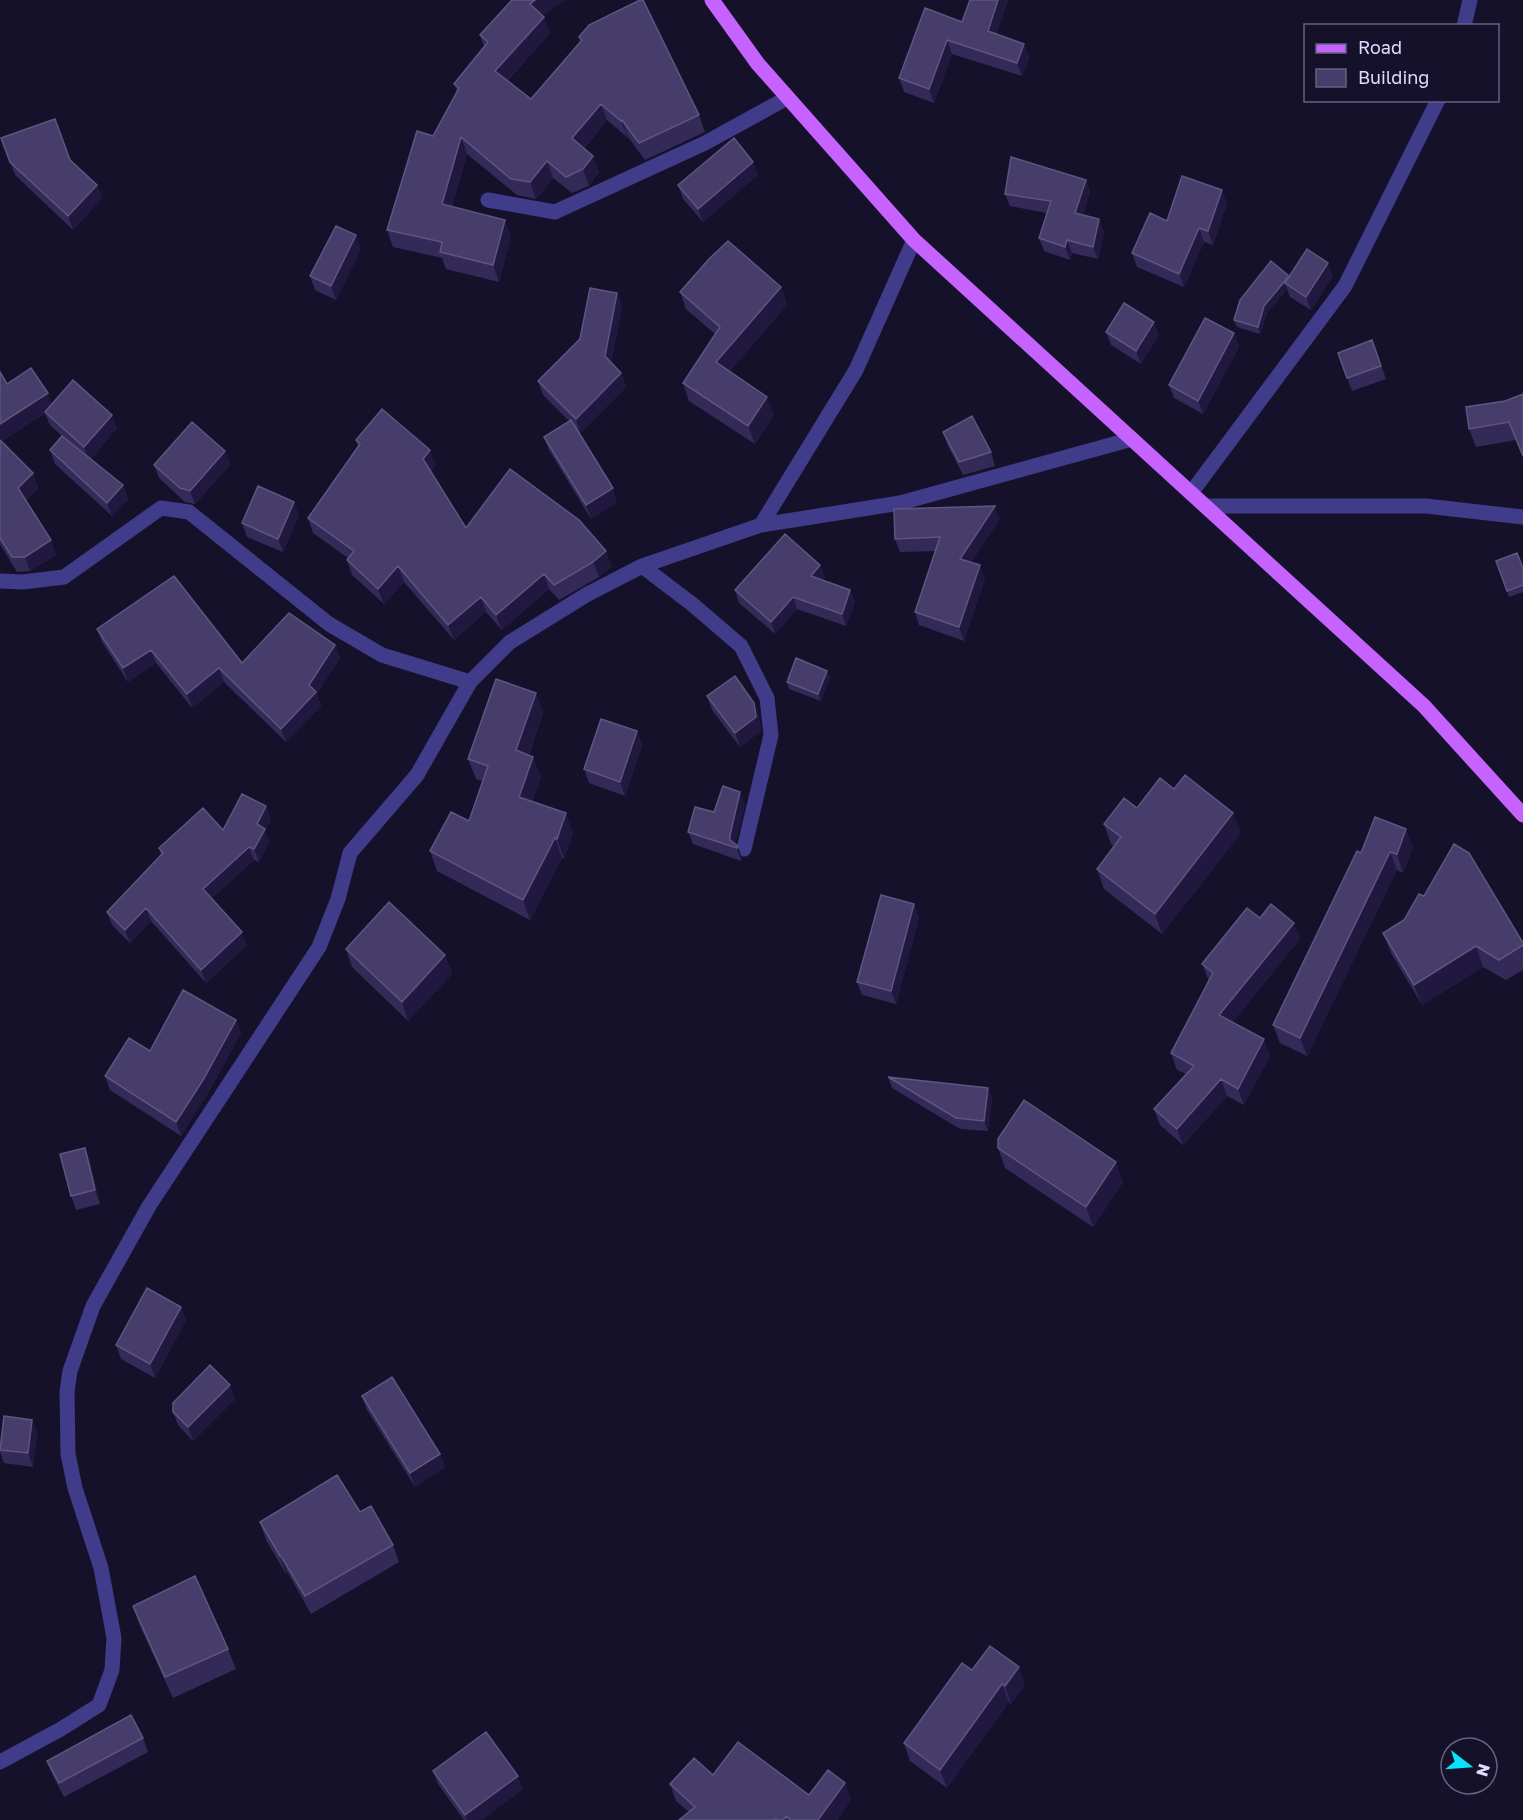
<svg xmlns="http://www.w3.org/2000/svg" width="1523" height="1820" viewBox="0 0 1523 1820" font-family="'Golos Text',sans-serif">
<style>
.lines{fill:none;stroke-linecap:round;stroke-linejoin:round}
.street{stroke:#403c89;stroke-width:15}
.primary{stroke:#c662fe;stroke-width:15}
.wall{fill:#342a58}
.shaded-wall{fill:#20183e}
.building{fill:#463d6a;stroke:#5e5681;stroke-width:1.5}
</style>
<rect width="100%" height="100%" fill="#16112a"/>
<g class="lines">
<path class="street" d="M1464,26L1470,0
M488,200L555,212L705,143L787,98
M1191,493L1345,286L1438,100
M1206,506H1426L1523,517
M761,525L856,370L914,240
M642,566L692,604L741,646L767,698L771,735L744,849
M0,581L23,582L64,577L161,508L189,512L329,624L382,655L470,682
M0,1762L61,1729L99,1705L112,1670L114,1638L101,1568L75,1488L68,1454L67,1392L70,1371L93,1306L149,1206L319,947L338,899L350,853L417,775L470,682L510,642L586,595L642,566L761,525L900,503L1132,439"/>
<path class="primary" d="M712,0L758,64L914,240L1424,706L1523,815"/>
</g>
<path class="wall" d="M1008,0L996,34L1024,44L1029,58L1022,76L952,54L934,103L904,92L899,78L962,22Z
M543,16L550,33L508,80L531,99L580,42L579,37L699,115L705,132L645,160L628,137V138L607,120L584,148L599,172L589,186L572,193L553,178L536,199L517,195L467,154L452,207L511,236L499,282L446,269L442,258L393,247L387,230L433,136L457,91L454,84L484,47L480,35Z
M1,138L70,160L97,185L102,198L73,230L15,175Z
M758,175L703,222L683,199L678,185Z
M1086,180L1090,192L1083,215L1099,219L1104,232L1098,259L1072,253L1070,260L1044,251L1039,238L1047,213L1010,206L1005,194Z
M1227,203L1213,245L1204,242L1184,287L1137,267L1132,253L1167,221Z
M361,249L336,300L315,290L310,276Z
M1289,276H1333L1311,310L1290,297L1287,289L1267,313L1260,334L1237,327L1234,320Z
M781,287L787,305L729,372L774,415L755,444L689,401L683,383L715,334L686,309L680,292Z
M617,293L622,307L611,363L621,373L626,387L580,433L577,429L617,502L591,519L549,450L544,437L569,421L543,395L538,381L580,339Z
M1106,332L1159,335L1141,364L1111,345Z
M1234,333L1239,347L1203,414L1174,398L1169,385Z
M1372,340L1386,379L1352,391L1338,353Z
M0,372L7,384L52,404L117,428L91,459L123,485L128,499L112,516L55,464L50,450L62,436L50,425L45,413L2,441L33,473L38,488L26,500L56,555L30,571L17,572L0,544Z
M1523,394V458L1516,440L1476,447L1469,429L1505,401Z
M943,432L991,452L995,466L963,475L948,446Z
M356,440L436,465L431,471L466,528L612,566L599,577L559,600L549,589L502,630L486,612L454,640L404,582L384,604L352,575L347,560L348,558L313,533L308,518L358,447Z
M225,451L230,465L195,504L185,502L159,478L154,465Z
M299,516L283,552L247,537L242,523Z
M1000,519L971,562L985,579L964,641L919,625L915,612L936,551L900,552L895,539Z
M1496,561L1523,568V592L1509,597Z
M820,565L825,578L822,580L850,590L855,602L846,626L797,609L775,634L739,603L735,590Z
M97,629L242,663L335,645L340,658L317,693L321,706L286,742L224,682L192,708L156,663L128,682L102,642Z
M830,677L821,701L789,689L787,682Z
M536,693L543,713L529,755L541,777L532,802L573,833L564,859L562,858L530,920L437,871L430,851L469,821L482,781L476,779L468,759Z
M707,696L754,703L759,716L761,731L740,747L712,710Z
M637,731L642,745L625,796L589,783L584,769Z
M1174,789L1241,833L1162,934L1104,889L1097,869L1114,846L1111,844L1104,824Z
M745,804L735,844L742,858L741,861L693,844L688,832L714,812Z
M271,819L265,830L269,842L259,862L254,860L211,899L247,945L206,983L151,921L130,943L112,925L107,912L161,855L159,848L223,830Z
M1413,847L1403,873L1397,870L1307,1056L1280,1043L1273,1025L1361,853Z
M914,904L919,918L896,1004L862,995L857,982Z
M1260,918L1300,939L1232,1023L1270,1056L1244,1105L1227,1096L1183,1145L1160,1125L1154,1109L1186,1074L1177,1070L1171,1053L1209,981L1202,964Z
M1383,933L1523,943V970L1506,980L1483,967L1422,1005L1391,953Z
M346,949L445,955L452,974L408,1021L352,967Z
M236,1020L241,1033L208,1093L181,1136L110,1090L105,1076L150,1051Z
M888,1077L988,1088L992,1099L988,1131L960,1129L892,1088Z
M85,1148L90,1161L100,1204L76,1210L71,1196Z
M998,1148L1123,1182L1093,1227L1005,1168Z
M181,1307L186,1320L155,1378L121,1359L116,1345Z
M362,1396L440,1454L445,1467L415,1487L367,1410Z
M235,1399L193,1441L178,1425L173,1412Z
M32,1420L37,1433L33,1467L4,1463L0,1452V1444Z
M360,1512L393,1545L399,1562L311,1614L288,1573L286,1574L266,1540L260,1522Z
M133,1606L228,1649L236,1669L173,1698L140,1626Z
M972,1670L1025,1685L1011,1704L1009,1702L947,1788L910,1761L904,1743Z
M143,1738L148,1752L64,1797L52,1774L47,1761Z
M433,1771L523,1789L482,1820H464L438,1784Z
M713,1775L809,1795L845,1783L851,1800L837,1820H679L689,1812L676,1801L670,1784Z"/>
<path class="shaded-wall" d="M535,0H566L536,20L530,4Z
M998,0H1008L993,45L988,31Z
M544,17L550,33L501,87L495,71Z
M947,40L952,54L934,103L929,89Z
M1024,44L1029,58L1022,76L1017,63Z
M601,104L607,120L578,154L572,138Z
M622,120L628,137V138L621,121Z
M461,137L467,154L448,221L442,204Z
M593,156L599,172L589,186L583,169Z
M547,161L553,178L536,199L530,182Z
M753,162L758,175L703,222L698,209Z
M1086,180L1090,192L1080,226L1075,213Z
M97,185L102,198L73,230L68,216Z
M1222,190L1227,203L1213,245L1208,231Z
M1099,219L1104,232L1098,259L1093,247Z
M505,220L511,236L499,282L493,265Z
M1199,228L1204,242L1184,287L1179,274Z
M356,235L361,249L336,300L331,286Z
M1067,240L1072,253L1070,260L1065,247Z
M1328,263L1333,276L1311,310L1306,297Z
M1289,276L1285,283L1287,289L1267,313L1260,334L1258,327L1264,306Z
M781,287L787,305L722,380L716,362Z
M617,293L622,307L610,370L605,356Z
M1154,322L1159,335L1141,364L1136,351Z
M1234,333L1239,347L1203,414L1198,401Z
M621,373L626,387L580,433L576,419Z
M48,393L53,407L0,443V424Z
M767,397L774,415L755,444L748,426Z
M112,415L117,428L89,461L84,447Z
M430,450L436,465L428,474L423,459Z
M225,451L230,465L195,504L190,491Z
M33,473L38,488L24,503L18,488Z
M123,485L128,499L112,516L107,503Z
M613,488L617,502L591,519L586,505Z
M294,502L299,516L283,552L278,539Z
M995,506L1000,519L965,572L960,559Z
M51,540L56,555L30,571L25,557Z
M606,551L612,566L599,577L593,562Z
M820,565L825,578L815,589L811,576Z
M980,565L985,579L964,641L959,627Z
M398,566L404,582L384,604L378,589Z
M544,574L549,589L502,630L496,615Z
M850,590L855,602L846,626L842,614Z
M481,597L486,612L454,640L448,625Z
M793,597L797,609L775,634L771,622Z
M335,645L340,658L317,693L321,706L286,742L281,729Z
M151,650L156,663L128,682L123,668Z
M219,668L224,682L192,708L187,694Z
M827,671L830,677L821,701L818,694Z
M536,693L543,713L523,771L516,750Z
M754,703L759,716L761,731L740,747L735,733Z
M637,731L642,745L625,796L620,782Z
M533,757L541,777L527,817L519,797Z
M740,792L745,804L734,847L730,840V835Z
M266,806L271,819L265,830L269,842L259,862L254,849L257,824Z
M566,813L573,833L564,859L557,839Z
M1233,813L1241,833L1162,934L1155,914Z
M1406,829L1413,847L1403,873L1397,854Z
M555,838L562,858L530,920L523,900Z
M738,846L742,858L741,861L737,848Z
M249,847L254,860L208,902L203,889Z
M1390,852L1397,870L1307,1056L1300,1038Z
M914,904L919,918L896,1004L891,991Z
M146,908L151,921L130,943L125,930Z
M1294,923L1300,939L1225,1032L1219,1015Z
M242,932L247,945L206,983L201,970Z
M1476,946L1483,967L1422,1005L1414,985Z
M445,955L452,974L408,1021L402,1002Z
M236,1020L241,1033L208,1093L181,1136L176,1122Z
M1264,1039L1270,1056L1244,1105L1238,1089Z
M1221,1079L1227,1096L1183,1145L1177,1129Z
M988,1088L992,1099L988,1131L984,1121Z
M85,1148L90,1161L100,1204L95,1190Z
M1116,1162L1123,1182L1093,1227L1086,1207Z
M181,1307L186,1320L155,1378L150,1364Z
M230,1385L235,1399L193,1441L188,1427Z
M32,1420L37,1433L33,1467L28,1453Z
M440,1454L445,1467L415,1487L410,1473Z
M280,1556H281L288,1573L286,1574Z
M1019,1667L1025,1685L1011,1704L1005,1686Z
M1002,1684L1009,1702L947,1788L940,1770Z
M518,1776L523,1789L482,1820H467L465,1815Z
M845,1783L851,1800L837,1820H818Z"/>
<path class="building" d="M512,0H535L530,4L544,17L495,71L531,99L582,40L579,37L589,25L640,0H643L699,115L639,143L622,120L621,121L601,104L572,138L593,156L583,169L566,177L547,161L530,182L511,179L461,137L442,204L505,220L493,265L440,252L442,242L387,230L417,131L433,136L459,88L454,84L488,42L480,35Z
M970,0H998L988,31L1024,44L1017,63L947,40L929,89L899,78L925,8L962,22Z
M55,119L70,160L97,185L68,216L10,162L1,138Z
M734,138L753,162L698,209L678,185Z
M1011,157L1086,180L1075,213L1099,219L1093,247L1067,240L1065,247L1039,238L1051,201L1005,194Z
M1182,176L1222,190L1208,231L1199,228L1179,274L1132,253L1150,213L1167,221Z
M336,226L356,235L331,286L310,276Z
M728,241L781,287L716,362L767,397L748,426L683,383L720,327L680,292L709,259Z
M1307,249L1328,263L1306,297L1285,283Z
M1271,261L1289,276L1264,306L1258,327L1234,320L1240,300Z
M590,288L617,293L605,356L621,373L576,419L538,381L580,339Z
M1124,303L1154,322L1136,351L1106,332Z
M1205,318L1234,333L1198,401L1169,385Z
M1372,340L1381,366L1347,378L1338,353Z
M31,368L48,393L0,424V372L7,384Z
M73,380L112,415L84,447L45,412Z
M1523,394V456L1509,422L1469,429L1466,407L1505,401Z
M382,409L430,450L423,459L466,528L510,469L579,520L606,551L593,562L554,585L544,574L496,615L481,597L448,625L398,566L378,589L347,560L354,551L308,518L360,444L356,440Z
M972,416L991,452L959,462L943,432Z
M571,420L613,488L586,505L544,437Z
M192,422L225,451L190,491L180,488L154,465Z
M62,436L123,485L107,503L50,450Z
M0,440L33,473L18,488L51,540L25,557H12L0,538Z
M258,486L294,502L278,539L242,523Z
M995,506L960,559L980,565L959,627L915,612L940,537L895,539L894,509Z
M785,534L820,565L811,576L850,590L842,614L793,597L771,622L735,590Z
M1517,553L1523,568V585L1507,591L1496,561Z
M174,576L242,663L289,613L335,645L309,685L316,692L281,729L219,668L187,694L151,650L123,668L97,629Z
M796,658L827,671L818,694L787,682Z
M735,676L754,703L756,717L735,733L707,696Z
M496,679L536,693L516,750L533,757L519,797L566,813L557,839L555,838L523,900L430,851L451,812L469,821L488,766L468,759Z
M601,719L637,731L620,782L584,769Z
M1185,775L1233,813L1155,914L1097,869L1121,837L1104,824L1124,798L1137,808L1160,778L1174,789Z
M723,786L740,792L730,835V840L738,846L737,848L688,832L695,807L714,812Z
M242,794L266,806L257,824L265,829L254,849L249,847L203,889L242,932L201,970L146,908L125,930L107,912L163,853L159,848L203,808L223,830Z
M1375,817L1406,829L1397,854L1390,852L1300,1038L1273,1025L1357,851L1361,853Z
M1454,844L1469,853L1523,943V945L1499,960L1476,946L1414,985L1383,933L1404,920L1419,894L1424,896Z
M881,895L914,904L891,991L857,982Z
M389,902L445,955L402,1002L346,949Z
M1271,904L1294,923L1219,1015L1264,1039L1238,1089L1221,1079L1177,1129L1154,1109L1194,1066L1171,1053L1213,973L1202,964L1247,908L1260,918Z
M183,990L236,1020L203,1080L176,1122L105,1076L129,1038L150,1051Z
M888,1077L988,1088L984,1121L956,1118Z
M1024,1100L1116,1162L1086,1207L998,1148V1139Z
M85,1148L95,1190L71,1196L60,1154Z
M147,1288L181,1307L150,1364L116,1345Z
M210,1365L230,1385L188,1427L173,1412V1403Z
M392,1377L440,1454L410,1473L362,1396Z
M4,1416L32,1420L28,1453L0,1450Z
M337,1475L360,1512L371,1506L393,1545L305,1596L281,1556H280L260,1522Z
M195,1576L228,1649L165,1677L133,1606Z
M990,1646L1019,1667L1005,1686L1002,1684L940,1770L904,1743L962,1663L972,1670Z
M131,1715L143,1738L59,1783L47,1761Z
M486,1732L518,1776L465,1815L433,1771Z
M738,1742L809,1795L828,1770L845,1783L818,1820H791L786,1816L783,1820H777L775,1819L774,1820H679L695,1807L670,1784L694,1758L713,1775Z"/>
<rect x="1304" y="24" width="195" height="78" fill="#16112a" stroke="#66617f" stroke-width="1.5"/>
<rect x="1316" y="44" width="30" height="9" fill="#c662fe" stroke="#66617f" stroke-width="1.5"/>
<text x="1358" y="54" font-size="18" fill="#dfdaff">Road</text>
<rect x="1316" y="69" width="30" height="18" fill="#463d6a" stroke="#66617f" stroke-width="1.5"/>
<text x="1358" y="84" font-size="18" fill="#dfdaff">Building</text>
<g transform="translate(1469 1766) rotate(107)"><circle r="28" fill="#16112a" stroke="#66617f" stroke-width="1.5"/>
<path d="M0-4.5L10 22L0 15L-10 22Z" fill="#08e2fd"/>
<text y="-9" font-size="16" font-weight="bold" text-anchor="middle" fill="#dfdaff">N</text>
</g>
</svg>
